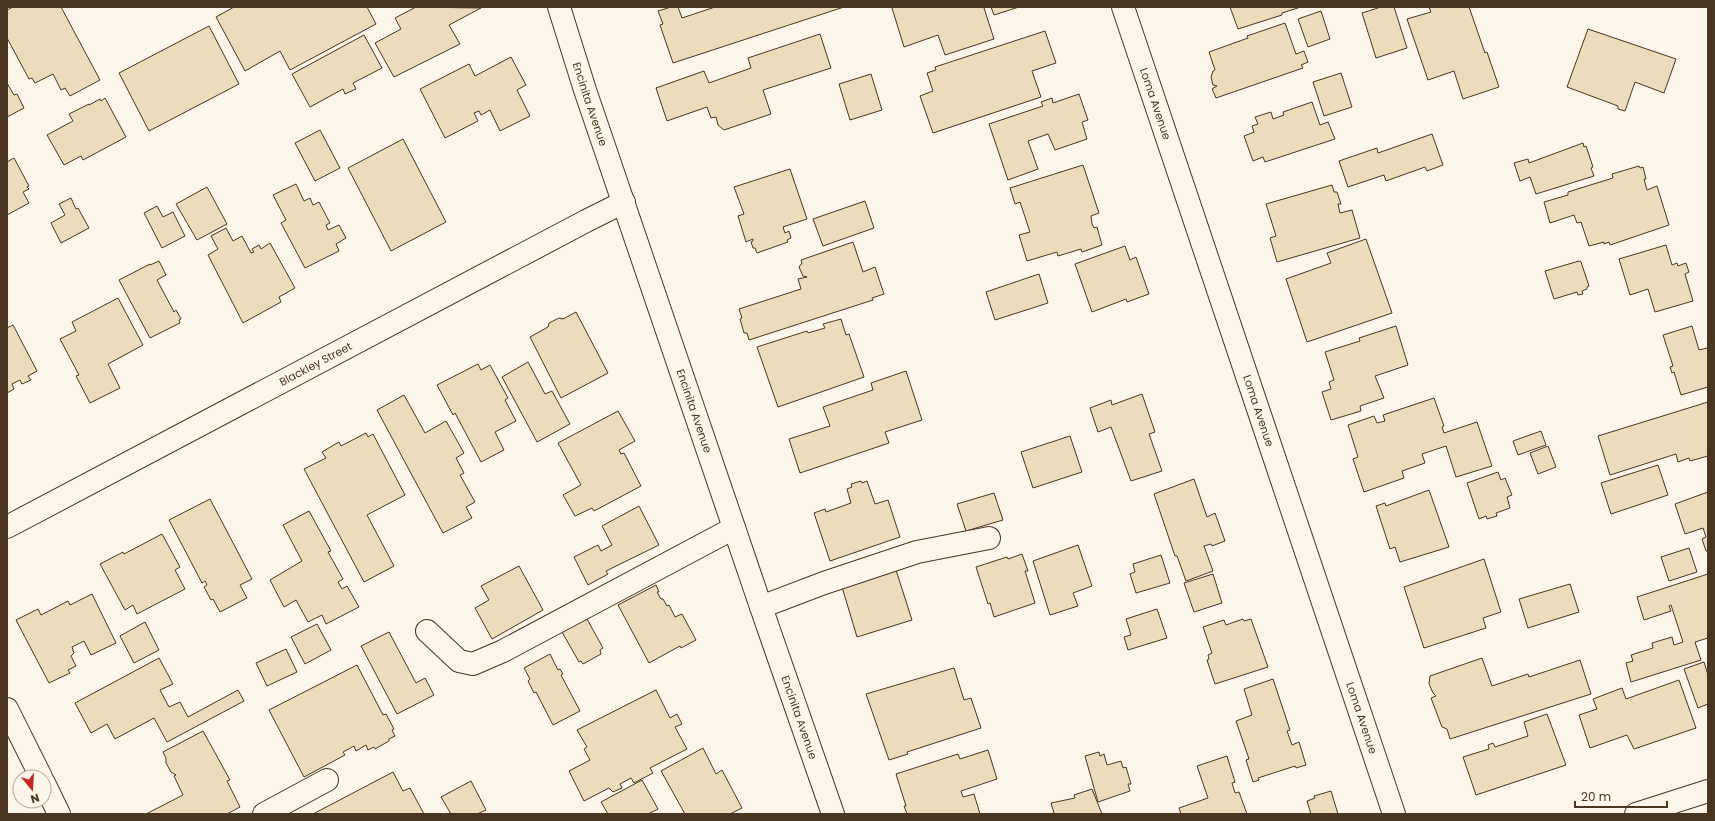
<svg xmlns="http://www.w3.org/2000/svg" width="1715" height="821" viewBox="0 0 1715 821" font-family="Poppins,sans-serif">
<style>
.building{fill:#ecdcbc;stroke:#4a3520}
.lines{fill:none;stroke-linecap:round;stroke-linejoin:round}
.minor-casing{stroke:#4a3520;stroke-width:24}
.minor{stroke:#fbf6e9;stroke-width:22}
.labels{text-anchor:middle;stroke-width:3;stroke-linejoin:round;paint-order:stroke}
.street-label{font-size:11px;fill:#4a3520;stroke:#fbf6e9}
</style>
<rect width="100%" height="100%" fill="#fbf6e9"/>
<path class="building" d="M13,7H61L100,80L70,96L65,88L61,90L53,74L35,83L32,78L29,79L7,38V10Z
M234,7H367L376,24L290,70L280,51L245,71L216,17Z
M416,7L481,8L449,25L460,44L394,77L375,43L401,29L395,18Z
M671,7H678L682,18L715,7H844L673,63L660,25L663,24L658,11Z
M894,7H986L984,8L994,39L945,55L938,35L904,47L892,8Z
M991,7H1019L994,15Z
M1230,7H1301L1282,13V15L1238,29Z
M1381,7H1394L1407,48L1376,58L1362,13Z
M1429,7H1469L1485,53L1487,52L1499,87L1463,99L1454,71L1428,80L1407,19L1431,12Z
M1321,11L1330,39L1308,47L1298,19Z
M1285,23L1296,54L1304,51L1308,62L1301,65L1303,68L1216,98L1212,89L1217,86L1213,85L1211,77L1213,71L1215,70L1209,52L1248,38L1247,36Z
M209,26L239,84L149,131L119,73Z
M1588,29L1676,59L1664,93L1635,82L1625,111L1618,109V106L1567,87Z
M1045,31L1056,63L1032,71L1041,97L933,133L920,96L933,91L927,73L936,70L935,67Z
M820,34L831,68L763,90L771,114L724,130L718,125L716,117L711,118L707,107L667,121L656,88L704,71L709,83L751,68L748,58Z
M364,35L382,68L353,83L356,89L345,94L343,89L310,107L292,74Z
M511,57L526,85L517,90L530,116L500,131L490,110L481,115L479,111L474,113L478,121L445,138L420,89L469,64L475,76Z
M1341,73L1352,107L1324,116L1313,82Z
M871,74L882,110L850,120L839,84Z
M7,83L14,95L17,94L24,108L7,117Z
M1079,94L1088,120L1082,122L1087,139L1055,150L1048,134L1028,141L1038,169L1008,180L989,124L1043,106L1041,102L1052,98L1053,103Z
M105,98L126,137L83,160L81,156L64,165L47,135L73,121L69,114L89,104V105L100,99L101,101Z
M1312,102L1320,125L1328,122L1335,139L1265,162L1263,157L1253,161L1244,136L1254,132L1252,126L1258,124L1255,117L1271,112L1273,119L1284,115L1283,112Z
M320,130L340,168L315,181L295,143Z
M1432,134L1443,165L1427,171L1425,167L1386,181L1384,175L1348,187L1339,161L1377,148L1378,153Z
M403,139L446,222L391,251L348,168Z
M1583,143L1584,147L1586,146L1593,167L1591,168L1594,176L1536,194L1530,177L1520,181L1514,163L1528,159L1529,163Z
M14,158L29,186L27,187L29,189L23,192L29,203L7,215V162Z
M1083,165L1099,213L1091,216L1092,224L1094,228L1097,227L1102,245L1082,252L1081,249L1058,256L1057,252L1027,261L1019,235L1030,232L1020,202L1015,204L1010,188Z
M1639,166L1640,168L1643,167L1646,179H1644L1647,190L1657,186L1669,225L1610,245L1609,242L1604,244V242L1589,246L1581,222L1577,223L1574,215L1550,223L1544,202L1568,195V192L1613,178L1612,174Z
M790,169L807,219L783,227L785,233L789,231L791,238L787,240L788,242L757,253L755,248H753L751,242L753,241V239L746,242L738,216L744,214L734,187Z
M296,184L304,201L310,198L313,205L319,202L330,223L326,225L328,230L339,225L346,238L336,244L339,251L305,268L281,223L286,220L273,195Z
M1332,185L1334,192H1337L1341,204H1338L1340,213L1352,210L1360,238L1277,262L1270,238L1276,236L1266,204Z
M207,187L227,224L197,240L176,204Z
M71,198L76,209L78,208L89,228L61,243L51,223L65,215L59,204Z
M865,201L874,228L823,246L813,219Z
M157,206L163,217L173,212L185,236L162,248L144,213Z
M226,228L233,241L242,236L251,253L254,252L252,249L259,245L261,249L270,243L295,288L279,297L281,302L243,323L208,255L218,249L211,236Z
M1366,239L1392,313L1307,342L1286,279L1331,263L1327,253Z
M853,242L863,272L875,267L884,294L872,298L873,300L749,340L747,333H744L740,319L742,318L739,309L801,289L798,279L807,277L803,276L799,267L802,263L801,260Z
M1666,245L1672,265L1677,263L1678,266L1686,263L1689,272L1685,274L1693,301L1655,312L1648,289L1630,295L1619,259Z
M1125,246L1130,260L1136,257L1149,294L1127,302L1126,299L1092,312L1075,264Z
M159,261L166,275L157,280L174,312L176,310L181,319L179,320L180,323L150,338L119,280L150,264V265Z
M1579,261L1581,262L1589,286L1587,287V289L1582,291L1583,294L1578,295L1577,292L1554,299L1545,271Z
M1039,274L1048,303L995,320L986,292Z
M118,298L143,345L108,364L120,388L90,403L76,376L79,375L60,339L76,331L72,322Z
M576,312L608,373L561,398L530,337L548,327L549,323L559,318L563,319Z
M841,319L846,335L849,334L864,377L778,407L757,347L807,331L808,333L825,328L823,324Z
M13,325L37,371L28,376L31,380L22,384L20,380L12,384L14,389L7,393V328Z
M1396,326L1408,365L1375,376L1384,398L1360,406L1361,411L1331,420L1322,392L1331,389L1329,382L1334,380L1325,352L1360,341L1359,338Z
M1692,326L1699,350L1707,348L1708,350V387L1681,395L1674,372L1672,373L1670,367L1673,366L1663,335Z
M528,362L545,394L552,391L570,424L537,442L502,377Z
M478,364L481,370L490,365L508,398L505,400L516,421L495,432L504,450L481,462L455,413L453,415L437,385Z
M906,371L922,420L885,432L889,443L800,473L789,439L830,426L823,407L873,390L871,383Z
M1142,394L1155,432L1149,434L1162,471L1131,481L1111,427L1098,432L1090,408L1111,400L1112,405Z
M404,395L425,433L446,421L464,453L456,458L464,473L460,475L475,502L466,507L472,518L443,533L377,410Z
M1434,398L1444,426L1442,427L1444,433L1477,422L1492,466L1456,477L1446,446L1422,454L1425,463L1402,471L1404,478L1364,492L1353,459L1358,457L1348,425L1374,416L1377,423L1385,421L1383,415Z
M1708,402V456L1690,461L1689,458L1678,462L1676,454L1610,475L1598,436Z
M618,411L635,441L619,450L621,454L624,453L641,486L594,511L592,508L575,516L563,495L581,485L558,443Z
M1541,431L1546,445L1518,455L1513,441Z
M366,433L368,437L373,434L405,495L367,515L394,566L364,582L304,469L326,458L322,452L339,442L341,446Z
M1070,436L1082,472L1033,488L1021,452Z
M1548,446L1556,467L1538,474L1530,453Z
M1658,465L1668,495L1611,514L1601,483Z
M1498,472L1501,480L1505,478L1512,495L1507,497L1510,508L1496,513L1497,516L1487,519L1486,516L1479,519L1467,483Z
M1194,479L1207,517L1215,513L1225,541L1212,546L1211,544L1204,546L1213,571L1186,581L1177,556H1175L1154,494Z
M861,481L862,483L867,481L875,504L888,500L900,537L830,561L814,513L825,509L826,512L851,503L847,489L852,487L851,484Z
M1429,490L1449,547L1400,562L1395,547L1390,549L1376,506L1385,503L1386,506Z
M1708,492V551H1706L1702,539L1706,537L1703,528L1685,534L1675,504Z
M994,493L1003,520L966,531L957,504Z
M210,499L252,579L240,585L247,598L220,612L213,599L211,600L204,587L207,585L205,581L202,583L169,520Z
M639,506L659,545L606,571L608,574L588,585L574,557L598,545L601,551L612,545L602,526Z
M309,511L331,551L328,552L343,579L338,582L342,589L347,586L359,607L326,624L322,615L308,622L296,600L284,607L270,580L302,561L283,525Z
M162,534L180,567L175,570L185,589L137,614L133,605L125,610L100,564L123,552L124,554Z
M1078,545L1092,586L1073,593L1078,606L1050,615L1033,561Z
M1689,548L1697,572L1669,581L1661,557Z
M1022,554L1028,571H1025L1035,603L994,617L990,603L988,604L976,567L1007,557L1008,559Z
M1161,555L1170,583L1136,593L1130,574L1135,572L1133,564Z
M1484,559L1501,612L1483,618L1486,628L1424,648L1404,587Z
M519,566L543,610L492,639L475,608L489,600L481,586Z
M896,570L912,620L857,637L842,587Z
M1213,574L1222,603L1194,612L1184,583Z
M1708,574V638L1695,642L1701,660L1631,682L1626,663L1633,661L1631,655L1653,648L1652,643L1672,637L1674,645L1683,642L1671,605L1669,606L1671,611L1644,620L1637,597Z
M1570,584L1579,612L1528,628L1519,599Z
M656,585L659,592H657L661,599H663L667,606L669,605L675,617L682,614L696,640L681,648L680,646L649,663L618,605Z
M92,594L116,643L91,655L84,641L72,647L74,653L71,656L76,666L68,670L70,673L49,683L16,620L38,609L41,615L68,601L70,605Z
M1157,609L1167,638L1128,650L1124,637L1131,635L1126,619Z
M587,619L603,648L600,650L601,654L583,664L581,661L579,662L562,632Z
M1243,619L1244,621L1251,619L1268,667L1215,684L1207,660L1209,659L1208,655L1212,653L1203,627L1224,620L1226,625Z
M145,622L159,650L134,663L120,636Z
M317,624L331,650L305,664L291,637Z
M389,632L416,683L425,678L434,695L397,714L361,646Z
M286,649L297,672L267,686L256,663Z
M550,654L558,670L560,669L563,674L561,675L580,711L553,725L536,692L534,693L528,681L530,679L524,668Z
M159,658L173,684L160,690L169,707L180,702L188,717L238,690L244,701L167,742L154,718L115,739L107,724L91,733L75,703Z
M1482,658L1492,686L1528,674L1529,677L1580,660L1591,694L1450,739L1447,729L1442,727L1431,698L1436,696L1433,693L1429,684L1430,676Z
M1704,662L1708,675V704L1698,708L1684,669Z
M357,665L383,715L386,714L394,729L392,730L395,736L389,739V741L375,749L374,747L368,750L366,745L356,751L354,746L343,752L345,755L304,777L269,710Z
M954,668L964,700L971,698L981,728L907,752L908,754L889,760L866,694Z
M1273,679L1290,730L1287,731L1292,745L1299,742L1306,765L1296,768L1295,766L1258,778L1259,780L1253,782L1246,760L1249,759L1236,721L1252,715L1244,689Z
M1679,680L1696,728L1634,749L1627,735L1590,748L1579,715L1597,709L1593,699L1622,688L1626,699Z
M656,690L670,718L677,714L682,724L675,727L687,749L650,768L653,773L634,783L631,778L620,784L622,788L613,792L609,788L584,801L569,771L590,760L584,749L587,747L577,730Z
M1547,714L1566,765L1476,795L1463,757L1489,749L1488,745L1493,743L1495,747L1528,736L1524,722Z
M203,731L230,780L227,781L240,807L227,814H146L183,795L174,776L176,775L171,772L166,763V758L163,752Z
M703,748L716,774L722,770L742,808L730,814H685L661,771Z
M988,750L997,779L961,791L963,797L974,794L980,814H907L904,806H906L896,774L958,754L960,759Z
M1099,752L1100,756L1104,754L1107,765L1121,761L1123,768L1126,767L1131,784H1128L1130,791L1098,802L1085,756Z
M1227,756L1235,782L1232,783L1235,793L1239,792L1247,814H1181L1179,808L1208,798L1197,766Z
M393,772L403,791L410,788L424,814H313Z
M642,780L658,809L648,814H608L601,802Z
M471,781L486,810L477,814H451L441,797Z
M1092,789L1102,814H1050L1054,813L1051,803L1075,798L1074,795Z
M1331,791L1338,814H1311L1307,801L1315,798L1314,796Z"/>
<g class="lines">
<g class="minor-casing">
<g id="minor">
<path id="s1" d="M559,7L585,90L761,607L833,814"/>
<path id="s2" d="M1123,7L1394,814"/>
<path id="s3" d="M7,527L586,221L624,202"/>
<path d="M761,607L824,583L917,552L989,538"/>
<path d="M427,631L459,661L473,664L503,651L734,528"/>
<path d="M7,709L41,777"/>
<path d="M44,783L59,814"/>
<path d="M264,814L327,780"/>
<path d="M1636,814L1708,791"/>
</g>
</g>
<use href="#minor" class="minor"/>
</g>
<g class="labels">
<g class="street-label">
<text dy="4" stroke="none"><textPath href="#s2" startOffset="102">Loma Avenue</textPath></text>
<text dy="4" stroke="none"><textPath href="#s1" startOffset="102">Encinita Avenue</textPath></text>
<text dy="4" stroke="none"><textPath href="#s3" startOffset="349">Blackley Street</textPath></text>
<text dy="4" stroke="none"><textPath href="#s2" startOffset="426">Loma Avenue</textPath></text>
<text dy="4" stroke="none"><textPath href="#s1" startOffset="426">Encinita Avenue</textPath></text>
<text dy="4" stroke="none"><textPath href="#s1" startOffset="750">Encinita Avenue</textPath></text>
<text dy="4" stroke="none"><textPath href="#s2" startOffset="750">Loma Avenue</textPath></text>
</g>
</g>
<rect width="1715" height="821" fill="none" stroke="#4a3520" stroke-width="16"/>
<g transform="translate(32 789) rotate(162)"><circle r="19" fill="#fbf6e9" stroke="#b4a999"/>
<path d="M0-3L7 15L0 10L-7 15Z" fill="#c62828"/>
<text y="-6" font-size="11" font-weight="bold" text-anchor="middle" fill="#4a3520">N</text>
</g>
<path d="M1575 801v6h92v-6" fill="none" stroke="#4a3520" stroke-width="2"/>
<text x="1581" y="801" font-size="12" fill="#4a3520" stroke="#fbf6e9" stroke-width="3" paint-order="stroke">20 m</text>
</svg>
